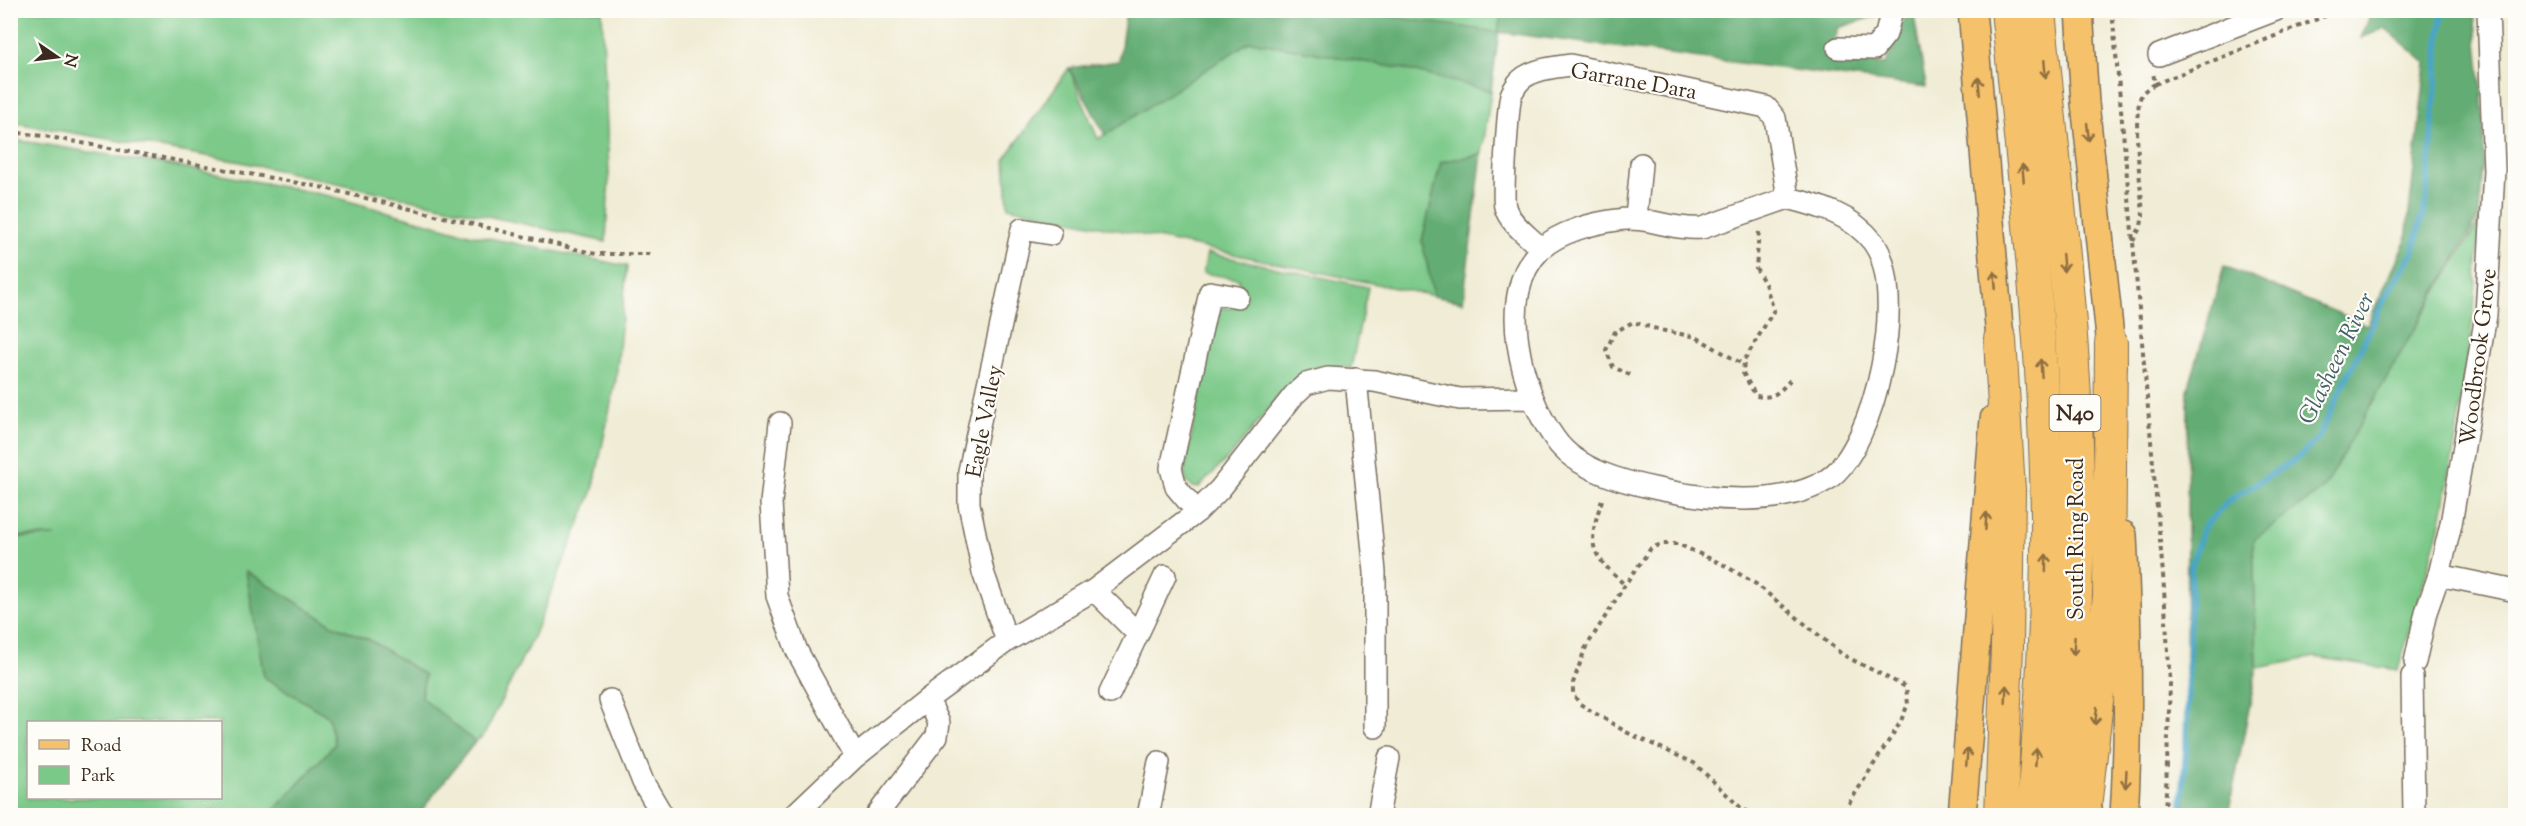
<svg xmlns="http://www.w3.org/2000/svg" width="2526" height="826" viewBox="0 0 2526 826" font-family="'Sorts Mill Goudy',serif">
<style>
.green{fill:#7bc989;stroke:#5b7a54;stroke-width:1.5;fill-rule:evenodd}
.forest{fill:#64ad75;stroke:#506c4a;stroke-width:1.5}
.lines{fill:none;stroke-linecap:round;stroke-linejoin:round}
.stream{stroke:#49a5c7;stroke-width:6}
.minor-casing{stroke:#7a6e5e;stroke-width:24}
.major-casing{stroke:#7a6e5e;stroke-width:30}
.highway-casing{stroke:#7a6e5e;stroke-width:34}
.path{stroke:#7a6e5e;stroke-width:4;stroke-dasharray:4.5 4.5;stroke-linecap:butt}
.minor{stroke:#fff;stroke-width:21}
.major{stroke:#f5c16b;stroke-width:27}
.highway{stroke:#f5c16b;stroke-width:32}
.oneway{stroke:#8f6e41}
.labels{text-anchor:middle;stroke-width:4.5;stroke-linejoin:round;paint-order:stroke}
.shield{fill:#fdfcf7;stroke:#75695f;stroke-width:1.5}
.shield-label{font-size:21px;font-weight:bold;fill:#3b2a1e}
.street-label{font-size:22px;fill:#3b2a1e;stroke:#fdfcf7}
.water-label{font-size:24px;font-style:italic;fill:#41616a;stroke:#fdfcf7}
</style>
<rect width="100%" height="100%" fill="#fdfcf7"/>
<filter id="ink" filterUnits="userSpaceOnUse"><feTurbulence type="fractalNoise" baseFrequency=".0167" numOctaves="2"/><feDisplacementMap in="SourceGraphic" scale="12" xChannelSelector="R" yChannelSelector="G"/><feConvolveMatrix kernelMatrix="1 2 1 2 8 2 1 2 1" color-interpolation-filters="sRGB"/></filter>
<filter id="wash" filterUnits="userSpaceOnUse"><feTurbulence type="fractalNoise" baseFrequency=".008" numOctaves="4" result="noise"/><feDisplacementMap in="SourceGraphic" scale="24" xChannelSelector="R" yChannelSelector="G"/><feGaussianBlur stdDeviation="1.35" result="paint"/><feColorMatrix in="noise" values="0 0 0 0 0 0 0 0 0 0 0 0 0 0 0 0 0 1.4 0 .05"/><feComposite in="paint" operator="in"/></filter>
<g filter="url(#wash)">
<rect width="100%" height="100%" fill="#f0ecd5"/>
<path class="green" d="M10,11H602L609,174L606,242L241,162L11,122Z
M1344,11H1502L1498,32Z
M1250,41L1404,69L1491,91L1482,154L1441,162L1422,241L1434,296L1008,207L1005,159L1069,68L1098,139Z
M10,139L176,166L330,196L464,233L627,266L616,379L593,490L533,637L484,735L475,742L421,697L370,640L333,625L246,571L264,677L328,716L335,744L270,815H11V538L57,536H11ZM28,722H220V798H28Z
M2480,220L2474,311L2456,438L2440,527L2398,670L2315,657L2257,668L2253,540L2323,489L2401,351Z
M1207,253L1368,287L1351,368L1323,366L1302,373L1277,398L1235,451L1199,487L1194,488L1186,482L1184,472L1214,321L1221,308L1235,307L1239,279L1203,273Z"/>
<path class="forest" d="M1344,10L1498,32L1502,11H1880L1879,15L1838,28L1831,56L1885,65L1908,11L1913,10L1926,87L1499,32L1491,91L1404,69L1250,41L1105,135L1069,68L1119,61L1126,11Z
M2378,11H2474L2482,92L2484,153L2479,216L2323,489L2253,540L2257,668L2228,815L2185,816L2188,390L2224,266L2367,325L2406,240L2426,63L2385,28L2361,38L2370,16Z
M1482,154L1463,302L1434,296L1422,241L1441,162Z
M246,571L333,625L370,640L425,675L421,697L475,742L418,815H270L335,744L328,716L264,677Z"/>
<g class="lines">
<path class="stream" d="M2181,816L2186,749L2191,567L2203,528L2227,502L2299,457L2318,438L2384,300L2413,252L2426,203L2442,10"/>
</g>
</g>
<g filter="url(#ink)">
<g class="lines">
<g class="minor-casing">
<path id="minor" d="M1838,48L1874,49L1886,34L1892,10
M2159,55L2276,10
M1788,198C1820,206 1852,215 1873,242C1909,290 1876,446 1828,479C1783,508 1708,500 1658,489C1624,482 1576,470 1555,439C1522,394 1494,294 1541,249C1559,232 1593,223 1617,220C1646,215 1673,231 1702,228Z
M1636,218L1641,164
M1541,249C1530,237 1509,223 1505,207C1502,196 1508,107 1511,95C1512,92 1516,86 1518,83C1529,69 1553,68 1570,65L1766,107L1775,118L1788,198
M1356,379L1375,572V727
M780,423L771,503L777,596L797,651L855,757
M1197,512L1176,487L1171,468L1210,292L1238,297
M2439,575L2516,591
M1094,590L1138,634
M1007,641L983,572L969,504V471L1022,229L1051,234
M2415,662L2426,612L2439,575L2451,524L2486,315L2494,170L2488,10
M2412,676L2414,816
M1110,693L1165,576
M610,700L643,782L663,816
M793,816L855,757L928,699L1007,641L1094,590L1197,512L1220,489L1294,395L1306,384L1328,378L1374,381L1460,399L1533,398
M876,816L937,736L939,723L928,699
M1148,816L1159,762
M1378,816L1389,758"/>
</g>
<g class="major-casing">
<path id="major" d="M1972,10L2000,339L1999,360
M2079,10L2085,103L2113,365
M2123,535C2128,629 2130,722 2124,816
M1962,816L1994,419"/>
</g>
<g class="highway-casing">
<path id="highway" d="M2007,10C2024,179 2045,348 2047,517C2048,617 2040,716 2032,816
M2039,10C2054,173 2078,340 2078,503C2078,608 2070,712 2059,816
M2000,339L2009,490L2007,646L2001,816
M2084,816L2109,596L2111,343"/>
</g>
<path class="path" d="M2112,10L2163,574L2170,683L2165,816
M2155,84L2340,10
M10,132L44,136L320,187L596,254H651
M1759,232L1756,268L1765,284L1774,310L1744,361L1743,373L1756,396C1773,399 1779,393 1790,380
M2133,241L2141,226L2143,215C2141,187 2132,120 2141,96C2144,90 2150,87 2155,84L2153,72
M1630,375L1613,367L1606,350L1615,332L1633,322L1660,330L1696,337L1744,365
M1602,500C1587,546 1589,552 1625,585
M1757,816L1741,808L1694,763L1626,732L1580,704L1573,694V683L1585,649L1625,585L1651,548L1662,544H1678L1724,565L1756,584L1843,655L1906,687L1908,704L1900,723L1841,816"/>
<use href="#minor" class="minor"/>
<use href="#major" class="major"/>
<use href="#highway" class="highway"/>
</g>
<defs><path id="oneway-shaft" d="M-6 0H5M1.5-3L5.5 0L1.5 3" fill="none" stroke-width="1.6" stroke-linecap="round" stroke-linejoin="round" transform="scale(1.5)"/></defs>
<g class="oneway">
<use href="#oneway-shaft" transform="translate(2045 69) rotate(85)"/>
<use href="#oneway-shaft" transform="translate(1979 86) rotate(-95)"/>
<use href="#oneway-shaft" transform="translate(2088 132) rotate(84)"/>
<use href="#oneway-shaft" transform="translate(2023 173) rotate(-95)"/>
<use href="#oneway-shaft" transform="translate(2063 263) rotate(85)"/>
<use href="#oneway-shaft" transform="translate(1995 280) rotate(-95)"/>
<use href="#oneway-shaft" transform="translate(2041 368) rotate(-94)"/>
<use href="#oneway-shaft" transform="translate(1986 521) rotate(-86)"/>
<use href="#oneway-shaft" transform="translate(2046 563) rotate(-89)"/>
<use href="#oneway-shaft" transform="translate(2074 646) rotate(94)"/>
<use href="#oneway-shaft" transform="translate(2006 694) rotate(-88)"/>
<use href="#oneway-shaft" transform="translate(2096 716) rotate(96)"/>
<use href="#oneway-shaft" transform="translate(1967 757) rotate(-85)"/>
<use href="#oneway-shaft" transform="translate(2036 757) rotate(-85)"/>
<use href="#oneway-shaft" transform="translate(2126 779) rotate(93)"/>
</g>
</g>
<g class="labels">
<rect class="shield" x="2049.5" y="395" width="51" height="36" rx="4.5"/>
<g class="shield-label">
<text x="2075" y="420">N40</text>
</g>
<g class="street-label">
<text transform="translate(1634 80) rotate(10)" y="8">Garrane Dara</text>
<text transform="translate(2477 357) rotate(-83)" y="8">Woodbrook Grove</text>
<text transform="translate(983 421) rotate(-79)" y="8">Eagle Valley</text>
<text transform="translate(2075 539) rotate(-90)" y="8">South Ring Road</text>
</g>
<g class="water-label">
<text transform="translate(2336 358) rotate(-64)" y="8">Glasheen River</text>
</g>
</g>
<rect width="2526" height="826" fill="none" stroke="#fdfcf7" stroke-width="36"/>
<rect x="27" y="721" width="195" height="78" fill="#fdfcf7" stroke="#afa8a0" stroke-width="1.5"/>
<rect x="39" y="740" width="30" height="9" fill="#f5c16b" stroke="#afa8a0" stroke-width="1.5"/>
<text x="81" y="751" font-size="18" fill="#3b2a1e">Road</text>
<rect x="39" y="766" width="30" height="18" fill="#7bc989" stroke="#afa8a0" stroke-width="1.5"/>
<text x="81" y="781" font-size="18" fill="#3b2a1e">Park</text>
<g transform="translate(57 57) rotate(104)" stroke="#fdfcf7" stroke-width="4.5" paint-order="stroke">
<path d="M0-4.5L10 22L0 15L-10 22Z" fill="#3b2a1e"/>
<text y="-9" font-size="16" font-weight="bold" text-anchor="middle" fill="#3b2a1e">N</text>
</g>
</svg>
